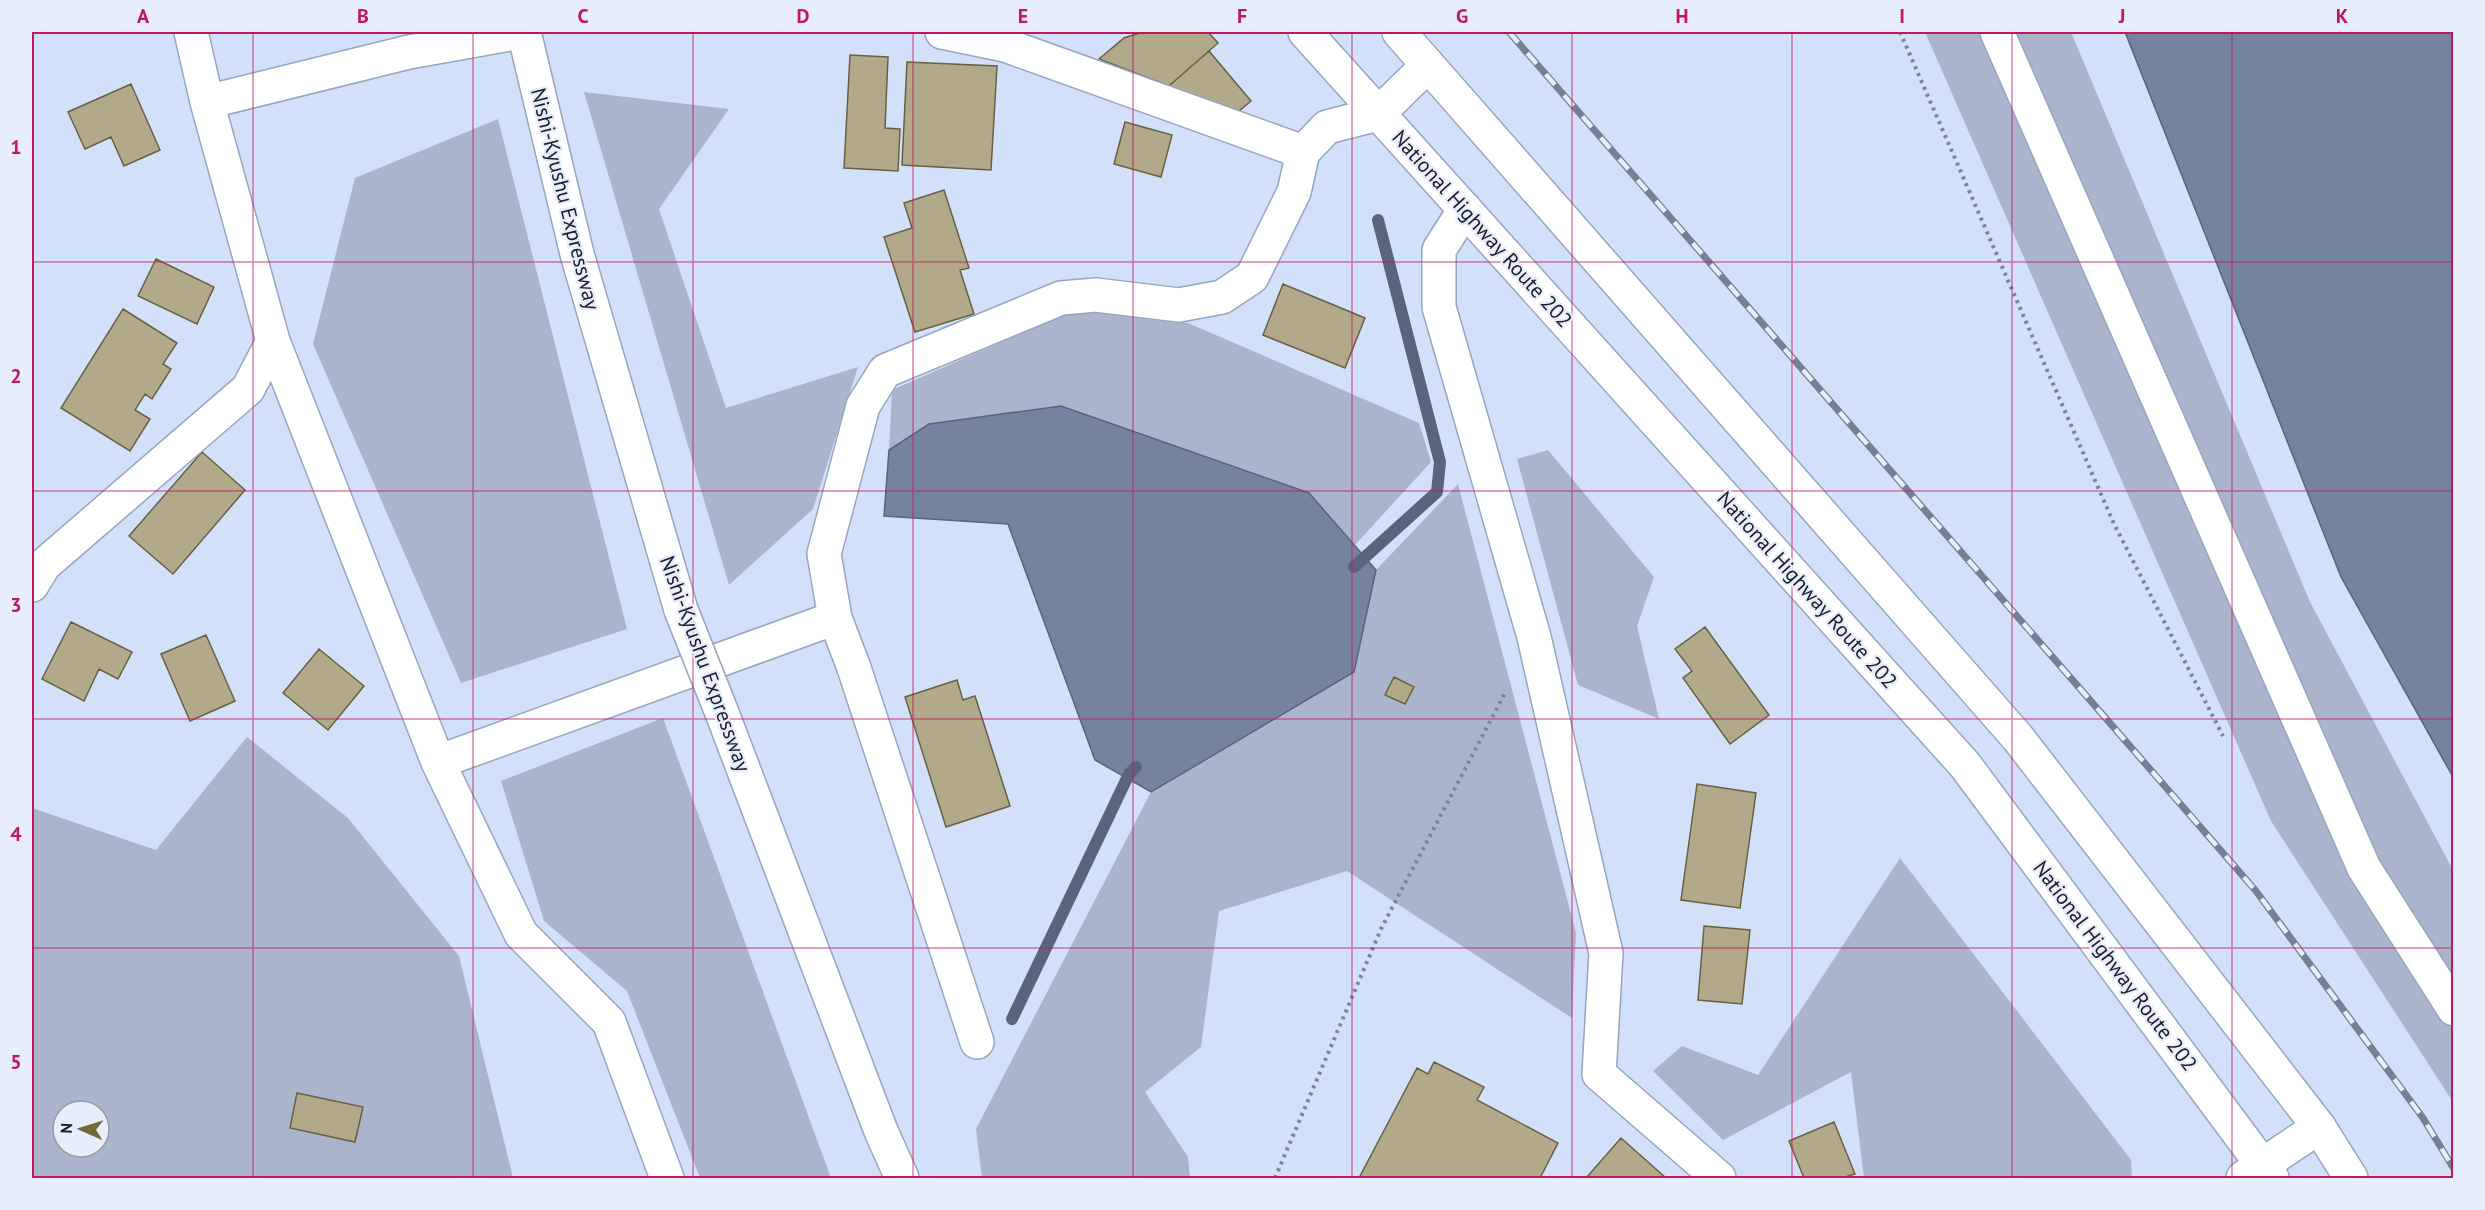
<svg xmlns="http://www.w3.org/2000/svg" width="2485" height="1210" viewBox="0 0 2485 1210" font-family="'PT Sans',sans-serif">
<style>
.green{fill:#aab5cc;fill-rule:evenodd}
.water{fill:#76839f;stroke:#5a657c;stroke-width:1.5}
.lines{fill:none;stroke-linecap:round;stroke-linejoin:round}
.stream{stroke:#5a657c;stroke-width:12}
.building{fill:#b1a989;stroke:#6a6142;stroke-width:1.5}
.minor-casing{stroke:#97a5c4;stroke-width:36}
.highway-casing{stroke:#97a5c4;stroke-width:36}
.path{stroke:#7b8598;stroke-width:4;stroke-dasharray:3 4.5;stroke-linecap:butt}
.minor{stroke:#fff;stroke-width:33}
.highway{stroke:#fff;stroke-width:33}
.rail-casing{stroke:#778093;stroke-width:7}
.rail{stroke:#e7edfa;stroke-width:4.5;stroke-dasharray:14;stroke-linecap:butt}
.highway-bridge-casing{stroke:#97a5c4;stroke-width:36;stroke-linecap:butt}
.highway-bridge{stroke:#fff;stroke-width:33}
.grid{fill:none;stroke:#c2185b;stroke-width:1.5;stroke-opacity:0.55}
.labels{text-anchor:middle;stroke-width:4.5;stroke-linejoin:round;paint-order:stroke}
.street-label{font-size:21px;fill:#1a202b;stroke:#e7edfa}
.neatline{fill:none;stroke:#c2185b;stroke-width:2}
.grid-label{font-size:20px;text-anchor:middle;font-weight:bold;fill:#c2185b}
</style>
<rect width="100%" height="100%" fill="#d3e0fa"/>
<path class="green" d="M1925,32H2071L2310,602L2453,870V1102L2271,821Z
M584,92L729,109L659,209L726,408L858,367L813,509L729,585Z
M498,119L627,629L461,683L313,344L355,178Z
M1078,308L1188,323L1419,423L1431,462L1355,545L1309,493L929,424L889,450L892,390Z
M1548,450L1654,577L1637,626L1659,719L1578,685L1517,459Z
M1458,484L1576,933L1572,1018L1347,871L1219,911L1201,1047L1145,1092L1188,1157L1190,1178H982L976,1129L1151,792L1354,672L1376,570Z
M663,718L831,1178H700L627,991L544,921L501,781Z
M247,737L348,818L459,956L513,1178H32V808L156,850ZM63,1111H99V1147H63Z
M1900,858L2131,1160L2132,1178H1864L1851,1072L1723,1140L1653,1071L1682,1046L1758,1075Z"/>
<path class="water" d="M2125,32H2453V777L2341,577Z
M1061,406L1309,493L1376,570L1354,672L1151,792L1095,760L1008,524L884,516L889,450L929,424Z"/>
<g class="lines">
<path class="stream" d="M1354,567L1437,492L1440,462L1378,220
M1012,1019L1129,774L1136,767"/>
</g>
<path class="building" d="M1143,32H1208L1218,43L1169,86L1099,59L1124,38Z
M1209,51L1251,101L1238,112L1169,86Z
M850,55L888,57L885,128L900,129L898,171L844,168Z
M907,62L997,66L991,170L902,165Z
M131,84L160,150L124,166L111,137L85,149L68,112Z
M1125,122L1172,135L1161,177L1114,164Z
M944,190L969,268L960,270L974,314L915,332L884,237L912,228L904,203Z
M156,259L214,287L197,324L138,296Z
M1283,284L1365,318L1345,368L1263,335Z
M123,309L177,343L163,364L171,369L152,399L145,394L135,410L150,419L130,451L61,408Z
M202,452L245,490L173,574L129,536Z
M71,622L132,652L118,679L99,669L84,701L42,679Z
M1705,627L1769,715L1730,744L1683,678L1692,671L1675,649Z
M206,635L235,701L190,721L161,654Z
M319,649L364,686L328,730L283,693Z
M1394,677L1414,687L1405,704L1385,695Z
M957,680L963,700L975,696L1010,806L946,827L905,697Z
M1697,784L1756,793L1740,908L1681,900Z
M1704,926L1750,930L1742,1004L1698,1000Z
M1434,1062L1484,1087L1477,1100L1558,1143L1540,1178H1359L1417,1068L1428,1074Z
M297,1093L363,1107L355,1142L290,1128Z
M1834,1122L1855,1174L1848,1176L1849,1178H1804L1789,1141Z
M1621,1138L1666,1178H1586Z"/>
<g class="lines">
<g class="minor-casing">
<path id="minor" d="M191,32L207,102L273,341L438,762L521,934L609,1022L667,1178
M942,32L1005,45L1303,152
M1997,32L2364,868L2454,1009
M207,102L409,52L521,32
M1465,209L1439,250V307L1534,637L1606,953L1599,1074L1719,1178
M32,585L44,565L248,389L273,341
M438,762L835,618
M977,1042L854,668L835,618L824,554L863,406L885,371L1061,298L1096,295L1179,305L1222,297L1252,277L1294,192L1303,152L1327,127L1378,114L1428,65
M2243,1178L2319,1127"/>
</g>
<g class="highway-casing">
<path id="highway" d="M524,32L577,254L681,610
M1305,32L1965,765L2272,1178
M1399,32L2018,738L2319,1127L2351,1178
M722,713L881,1131L902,1178"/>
</g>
<path class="path" d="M1900,32L2114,524L2223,736
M1275,1178L1381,929L1506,691"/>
<use href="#minor" class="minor"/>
<use href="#highway" class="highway"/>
<g class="rail-casing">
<path id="rail" d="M1509,32L2256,891L2423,1118L2454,1169"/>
</g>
<use href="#rail" class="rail"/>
<g class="highway-bridge-casing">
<path id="highway-bridge" d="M681,610L722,713"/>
</g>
<use href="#highway-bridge" class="highway-bridge"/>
</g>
<path class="grid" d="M253,32V1178M473,32V1178M693,32V1178M913,32V1178M1133,32V1178M1352,32V1178M1572,32V1178M1792,32V1178M2012,32V1178M2232,32V1178M32,262H2454M32,491H2454M32,719H2454M32,948H2454"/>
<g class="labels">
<g class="street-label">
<text transform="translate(565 199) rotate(76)" y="7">Nishi-Kyushu Expressway</text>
<text transform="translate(1482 229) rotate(48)" y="7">National Highway Route 202</text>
<text transform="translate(1807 590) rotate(48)" y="7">National Highway Route 202</text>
<text transform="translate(705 664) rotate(70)" y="7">Nishi-Kyushu Expressway</text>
<text transform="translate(2115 966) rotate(53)" y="7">National Highway Route 202</text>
</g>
</g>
<rect width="2485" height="1210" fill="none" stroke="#e7edfa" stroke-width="66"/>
<g transform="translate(81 1129) rotate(273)"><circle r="28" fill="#e7edfa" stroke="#959ba7" stroke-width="1.5"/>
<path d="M0-4.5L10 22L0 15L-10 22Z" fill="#766836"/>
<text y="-9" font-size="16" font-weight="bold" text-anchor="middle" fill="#1a202b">N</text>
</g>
<rect x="33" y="33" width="2419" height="1144" class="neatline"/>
<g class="grid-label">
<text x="143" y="23">A</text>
<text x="363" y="23">B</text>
<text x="583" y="23">C</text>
<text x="803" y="23">D</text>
<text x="1023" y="23">E</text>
<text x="1242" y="23">F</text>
<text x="1462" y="23">G</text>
<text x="1682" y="23">H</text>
<text x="1902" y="23">I</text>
<text x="2122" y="23">J</text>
<text x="2342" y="23">K</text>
<text x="16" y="154">1</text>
<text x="16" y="383">2</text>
<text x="16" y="612">3</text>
<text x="16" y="841">4</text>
<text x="16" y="1069">5</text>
</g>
</svg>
